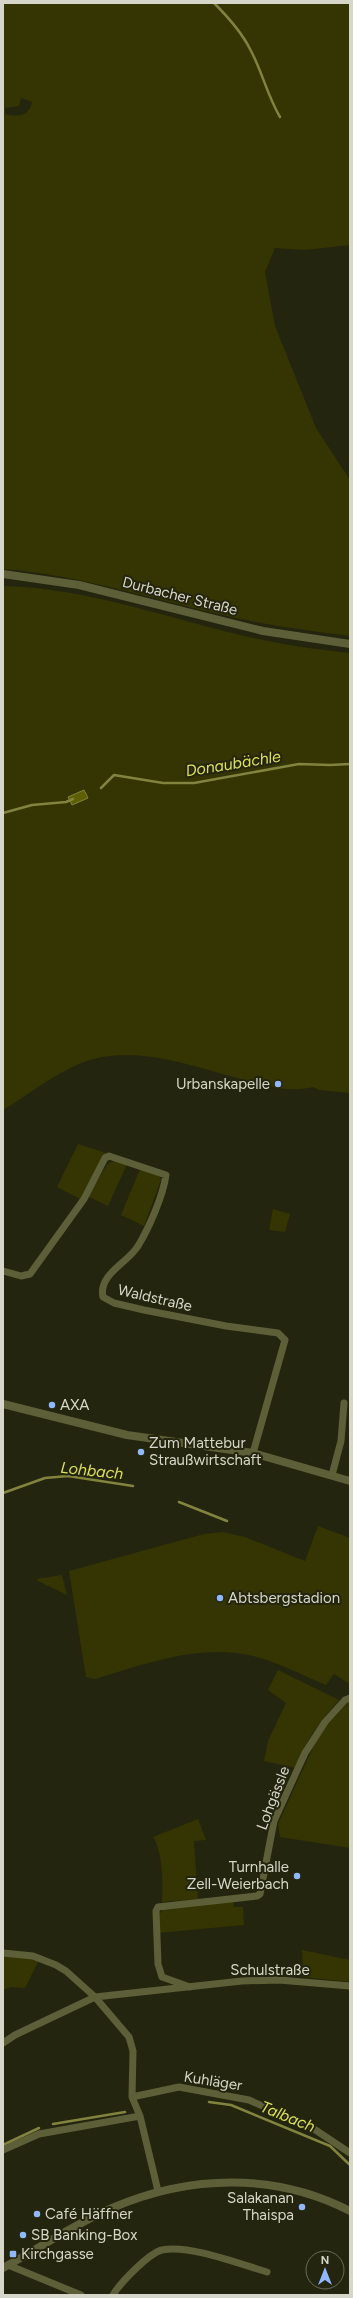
<svg xmlns="http://www.w3.org/2000/svg" width="353" height="2298" viewBox="0 0 353 2298" font-family="Figtree,sans-serif">
<style>
.green{fill:#343502;fill-rule:evenodd}
.water{fill:#5d5f02;stroke:#81833e}
.lines{fill:none;stroke-linecap:round;stroke-linejoin:round}
.stream{stroke:#81833e;stroke-width:2.5}
.minor{stroke:#5d5f39;stroke-width:7}
.tertiary{stroke:#5d5f39;stroke-width:8}
.poi-dot{fill:#90b8fd;stroke:#24250e;stroke-width:1.5}
.labels{text-anchor:middle;stroke-width:4;stroke-linejoin:round;paint-order:stroke}
.street-label{font-size:15px;fill:#d6d7c9;stroke:#24250e}
.poi-label{font-size:15px;fill:#d6d7c9;stroke:#24250e;text-anchor:start}
.water-label{font-size:16px;font-style:italic;fill:#dce159;stroke:#24250e}
</style>
<rect width="100%" height="100%" fill="#24250e"/>
<path class="green" d="M3,3H350V245L305,250L275,248L265,272L275,326L316,428L350,480V636C312,631 273,626 236,618C158,601 82,575 3,569ZM21,98L32,102C29,117 17,117 5,114V108L19,106Z
M3,586C93,588 176,622 263,640C292,646 321,650 350,653V1093L319,1090L313,1087C284,1094 257,1083 230,1076C187,1064 134,1046 90,1060C59,1070 31,1093 3,1110Z
M78,1144L106,1153L80,1199L57,1187Z
M117,1161L127,1164L108,1206L87,1196L107,1165L110,1162Z
M140,1169L159,1176L161,1180L144,1226L121,1215Z
M273,1209L290,1214L285,1232L269,1230Z
M318,1526L350,1538V1684L334,1674L326,1685C302,1675 278,1662 253,1656C200,1643 145,1664 95,1679L86,1677L69,1571L204,1534L223,1532L245,1537L305,1561Z
M62,1575L67,1595L38,1581L37,1579Z
M278,1670L339,1700C318,1724 307,1738 296,1768L264,1761L268,1741L286,1703L268,1690Z
M350,1700V1848L280,1837L278,1824L315,1743L325,1727Z
M198,1819L206,1840L194,1841L198,1899L162,1902C163,1885 163,1851 153,1837Z
M233,1901L234,1907H243L244,1925L158,1933V1916L164,1908Z
M302,1950L350,1960V1982L303,1977Z
M3,1954L39,1960L25,1988L11,1987L3,1990Z"/>
<path class="water" d="M84,790L88,798L72,805L68,797Z"/>
<g class="lines">
<path class="stream" d="M214,3C228,17 241,31 250,49C262,71 267,95 280,117
M101,788L114,775L163,783H194L299,764L330,765L350,764
M3,813L32,805L66,802L73,799
M3,1493L45,1478L68,1476L133,1486
M179,1502L227,1521
M209,2102L231,2105L330,2146L350,2165
M53,2124L125,2112
M3,2145L39,2128"/>
<path class="minor" d="M3,1271L21,1276L30,1274L84,1199L105,1158L109,1156L166,1175C163,1196 149,1228 138,1246C128,1263 98,1274 103,1297L114,1303L144,1310L226,1326L278,1333L285,1340L253,1453
M332,1475L341,1441L344,1403
M3,1953L33,1956L56,1965L66,1971L95,1997L129,2037L133,2051L132,2097L140,2116L158,2191
M190,1987L162,1977L158,1964L156,1911L158,1907L257,1896L260,1894L274,1821L305,1753L325,1722L345,1700L350,1698
M3,2043L15,2035L95,1997L242,1981L279,1980L350,1986
M132,2097L179,2087L249,2100L314,2129L350,2153
M3,2150L39,2134L140,2116
M8,2265L81,2295
M113,2295C120,2283 149,2253 162,2250C188,2244 240,2264 267,2272"/>
<path class="tertiary" d="M3,574L79,585L263,631L350,644
M3,1404L127,1435L253,1453L350,1481
M3,2268C38,2249 76,2223 112,2208C189,2175 275,2172 350,2211"/>
</g>
<g class="poi-dot">
<circle cx="278" cy="1084" r="4"/>
<circle cx="52" cy="1405" r="4"/>
<circle cx="141" cy="1452" r="4"/>
<circle cx="220" cy="1598" r="4"/>
<circle cx="297" cy="1876" r="4"/>
<circle cx="302" cy="2207" r="4"/>
<circle cx="37" cy="2214" r="4"/>
<circle cx="23" cy="2235" r="4"/>
<rect x="9" y="2250" width="8" height="8" rx="2"/>
</g>
<g class="labels">
<g class="street-label">
<text transform="translate(180 596) rotate(14)" y="5">Durbacher Straße</text>
<text transform="translate(155 1298) rotate(13)" y="5">Waldstraße</text>
<text transform="translate(273 1798) rotate(-69)" y="5">Lohgässle</text>
<text x="270" y="1975">Schulstraße</text>
<text transform="translate(213 2081) rotate(9)" y="5">Kuhläger</text>
</g>
<g class="poi-label">
<text x="270" y="1089" text-anchor="end">Urbanskapelle</text>
<text x="60" y="1410">AXA</text>
<text x="149" y="1448">Zum Mattebur<tspan x="149" dy="17">Straußwirtschaft</tspan></text>
<text x="228" y="1603">Abtsbergstadion</text>
<text x="289" y="1872" text-anchor="end">Turnhalle<tspan x="289" dy="17">Zell-Weierbach</tspan></text>
<text x="294" y="2203" text-anchor="end">Salakanan<tspan x="294" dy="17">Thaispa</tspan></text>
<text x="45" y="2219">Café Häffner</text>
<text x="31" y="2240">SB Banking-Box</text>
<text x="21" y="2259">Kirchgasse</text>
</g>
<g class="water-label">
<text transform="translate(233 763) rotate(-9)" y="6">Donaubächle</text>
<text transform="translate(92 1470) rotate(6)" y="6">Lohbach</text>
<text transform="translate(288 2116) rotate(22)" y="6">Talbach</text>
</g>
</g>
<rect width="353" height="2298" fill="none" stroke="#d6d7c9" stroke-width="8"/>
<g transform="translate(325 2270)"><circle r="19" fill="#24250e" stroke="#6b6c59"/>
<path d="M0-3L7 15L0 10L-7 15Z" fill="#90b8fd"/>
<text y="-6" font-size="11" font-weight="bold" text-anchor="middle" fill="#d6d7c9">N</text>
</g>
</svg>
